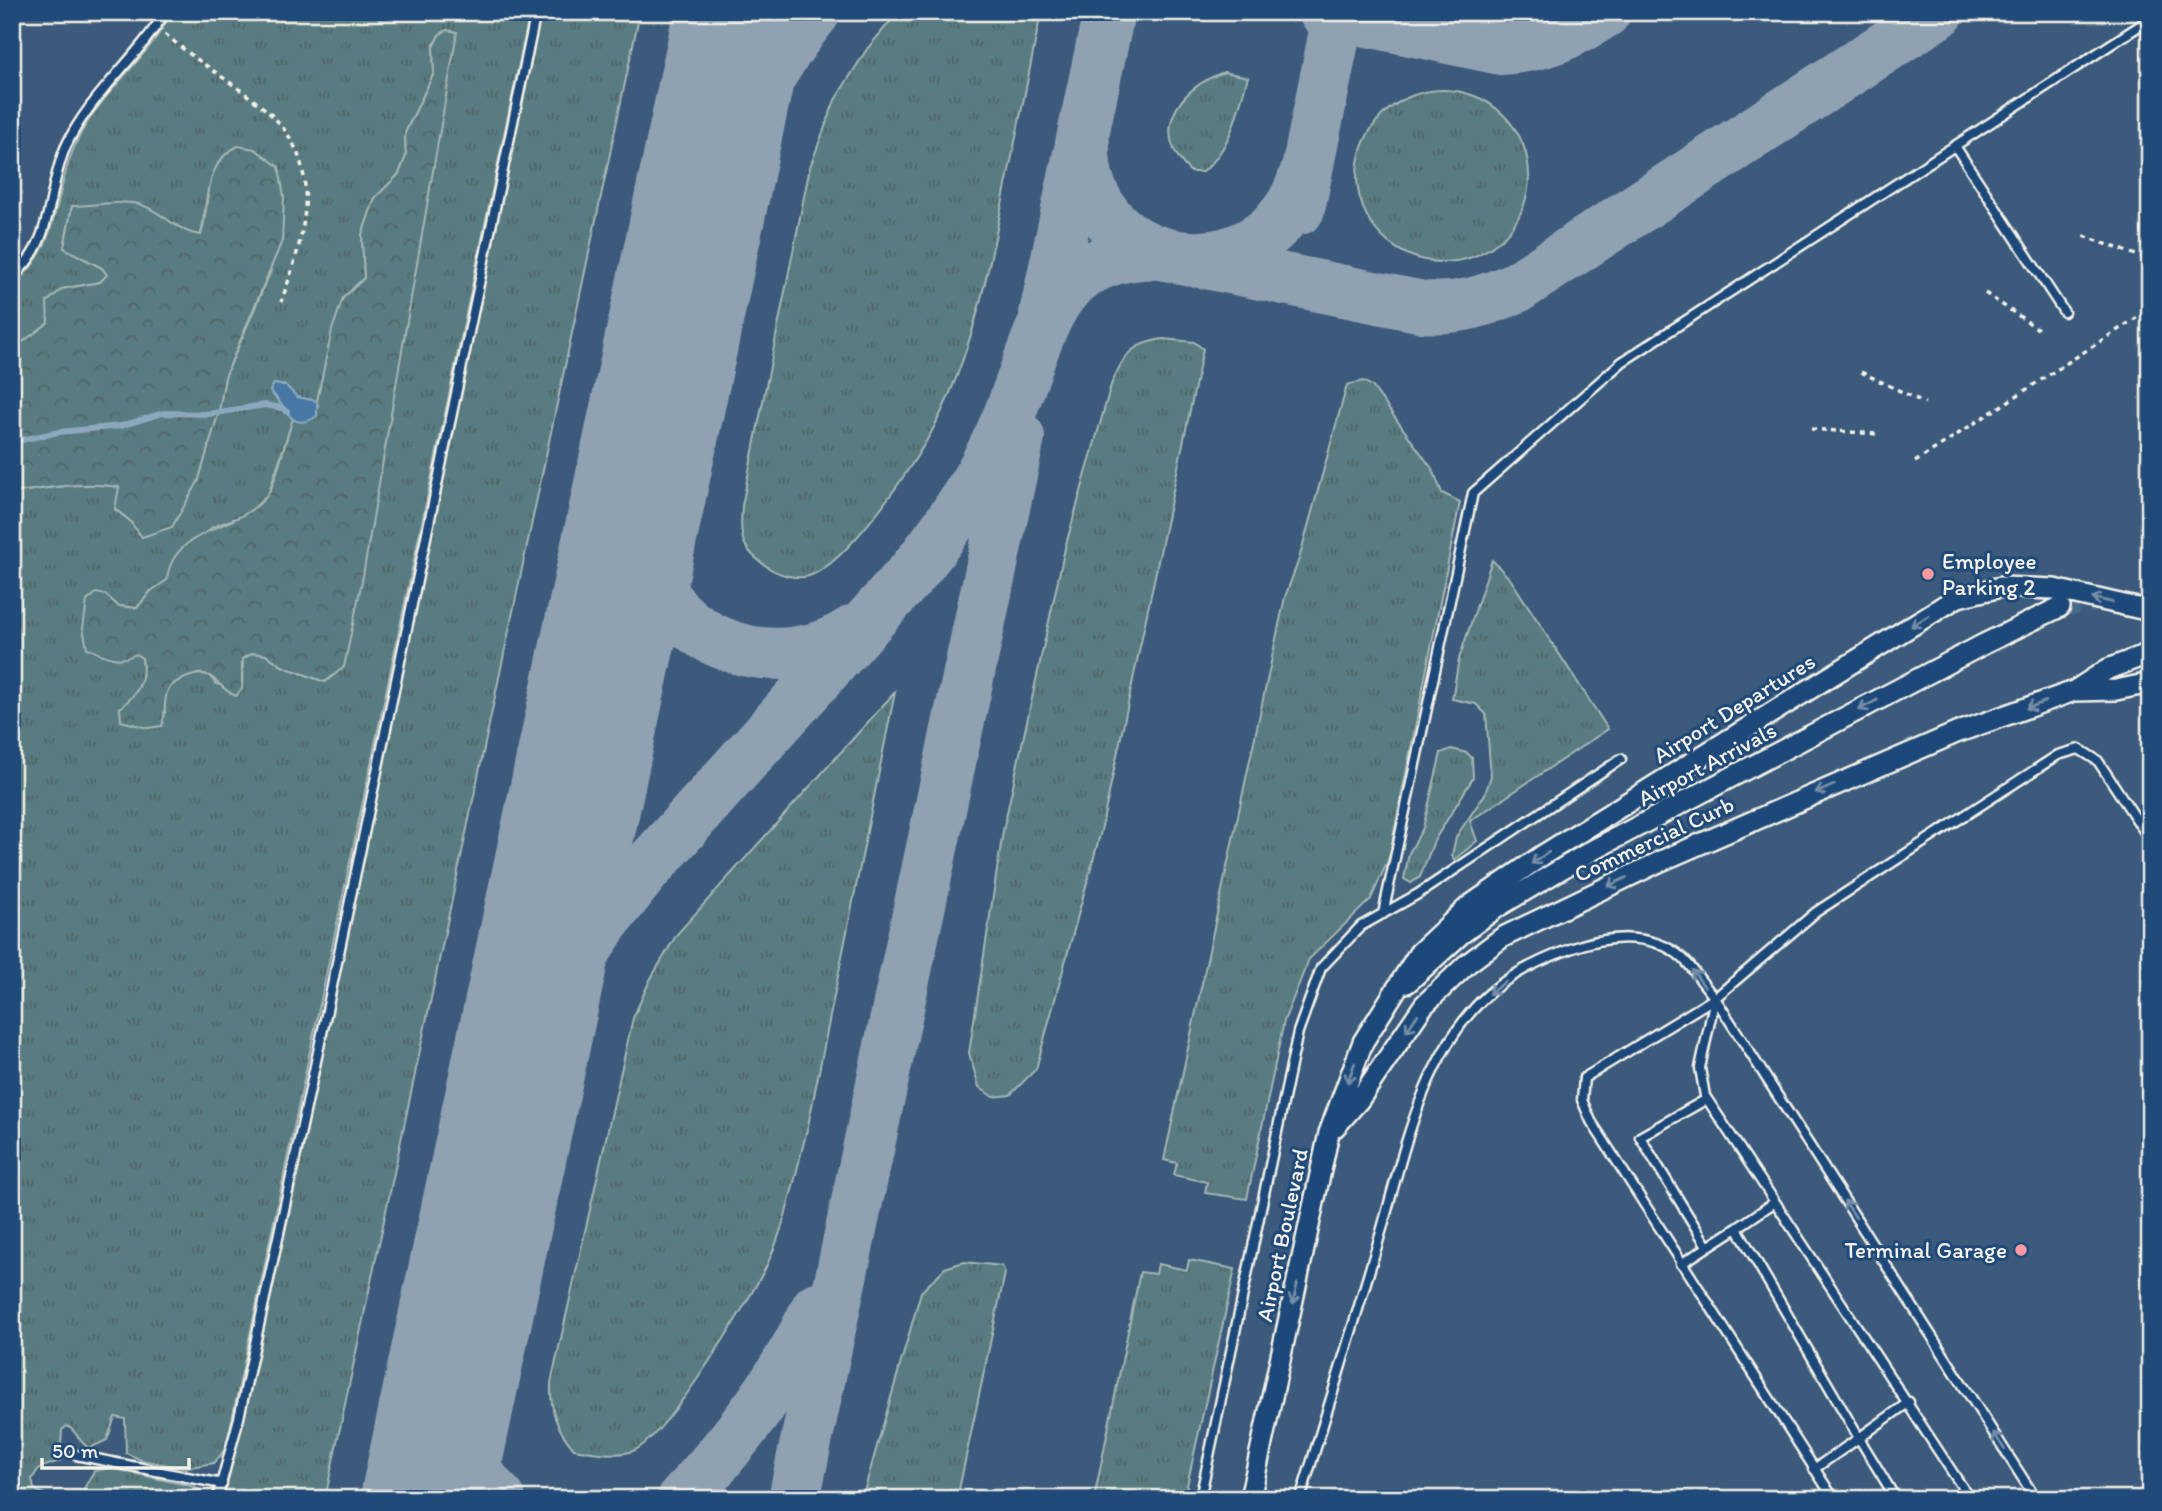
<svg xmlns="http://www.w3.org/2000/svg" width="2162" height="1511" viewBox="0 0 2162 1511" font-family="Itim,sans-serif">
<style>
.built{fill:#3b5a7c}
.grass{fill:url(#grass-tufts);stroke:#a6b6b4;stroke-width:2;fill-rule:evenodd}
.forest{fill:url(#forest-crowns);stroke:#a6b6b4;stroke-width:2}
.water{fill:#4777a4;stroke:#8ca8bf;stroke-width:2}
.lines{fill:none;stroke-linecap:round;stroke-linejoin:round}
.stream{stroke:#8ca8bf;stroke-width:6}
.taxiway{stroke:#90a1b2;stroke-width:52}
.runway{stroke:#90a1b2;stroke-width:133}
.tertiary-tunnel{stroke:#4a698b;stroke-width:19;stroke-dasharray:19 10;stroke-linecap:butt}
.service-casing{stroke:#f4f1e8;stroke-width:13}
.tertiary-casing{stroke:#f4f1e8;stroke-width:24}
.path{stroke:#f4f1e8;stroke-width:3.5;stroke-dasharray:5 5;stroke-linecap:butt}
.service{stroke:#1f4a7a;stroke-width:8}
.tertiary{stroke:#1f4a7a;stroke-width:19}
.oneway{stroke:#748da6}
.poi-dot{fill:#ff9aa2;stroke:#1f4a7a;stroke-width:2.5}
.labels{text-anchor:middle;stroke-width:6;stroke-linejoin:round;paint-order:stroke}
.poi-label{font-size:23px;fill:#f4f1e8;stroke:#1f4a7a;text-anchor:start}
.street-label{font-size:23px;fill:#f4f1e8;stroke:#1f4a7a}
</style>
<defs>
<pattern id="grass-tufts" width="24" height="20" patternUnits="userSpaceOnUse" patternTransform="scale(1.75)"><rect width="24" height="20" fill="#587b81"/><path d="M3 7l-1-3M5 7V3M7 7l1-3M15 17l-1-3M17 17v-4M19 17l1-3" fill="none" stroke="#516466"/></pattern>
<pattern id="forest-crowns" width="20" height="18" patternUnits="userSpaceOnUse" patternTransform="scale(1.75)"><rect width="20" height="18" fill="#587b81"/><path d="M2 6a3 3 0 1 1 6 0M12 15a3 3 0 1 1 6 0" fill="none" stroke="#516466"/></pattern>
</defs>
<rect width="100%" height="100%" fill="#2c517b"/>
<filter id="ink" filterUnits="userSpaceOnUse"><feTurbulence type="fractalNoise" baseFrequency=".0143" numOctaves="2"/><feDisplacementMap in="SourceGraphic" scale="14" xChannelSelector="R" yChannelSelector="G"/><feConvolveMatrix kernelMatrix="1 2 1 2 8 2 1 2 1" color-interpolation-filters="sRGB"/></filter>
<g filter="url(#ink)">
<path class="built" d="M12,12H2150V1499H12Z"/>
<path class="grass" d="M172,12H530L226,1448L214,1463L184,1468L141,1460L126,1453L125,1419L115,1417L107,1440L90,1448C78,1443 77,1430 67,1426L62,1430L60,1461L39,1468L32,1479L34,1489L54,1499H12V493C49,488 83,481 120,487L115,509L129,520L142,536L198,482L219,411L225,377L271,271L208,189L201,235C182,233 185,228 171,223C140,211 105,206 72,206L64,248L102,268L107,275L100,282L62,289L48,323L12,350V285C62,249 53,187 79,137C102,91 148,59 172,12ZM447,30L325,682L282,666L267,655L253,653L243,659L242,688L216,684L209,675C190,672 175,679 164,694L165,713L148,728L122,721L120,708C137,695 146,681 142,658L136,654L106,595L118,606L137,608L151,591L168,580L212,527L247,514L268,495L293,419L270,391L274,384L286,386L297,397L317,401L343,298L364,278L362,235L375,198L399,174L406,156L405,133L434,73L433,47L439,35Z
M541,12H640L333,1461L325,1499H222L245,1414L291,1205Z
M898,12H1041C1029,75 1016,137 1003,200C987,278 971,356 934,427C915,464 847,564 809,576C797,580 778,574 769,568C740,549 740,538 742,506L810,167L835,100L867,49Z
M1224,72L1248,77C1237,112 1232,147 1203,172H1191C1148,133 1178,88 1224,72Z
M1357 176a86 86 0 1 1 172 0a86 86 0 1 1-172 0Z
M1163,339L1194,342L1203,349L1101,831L1036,1069L1010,1095L993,1097L979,1087L969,1053L1003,831L1065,548L1111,385C1124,355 1130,344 1163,339Z
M1363,381L1372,386L1433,470L1442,493L1460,502L1389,858L1371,899L1309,959L1284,1021L1247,1199L1205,1193L1207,1182L1174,1175L1177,1163L1164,1160L1285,597L1299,559L1347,385Z
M1492,560L1511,580L1608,729L1470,821L1477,841L1454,860L1452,855L1456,837L1485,794L1491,776L1486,714L1476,704L1452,699L1459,659Z
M895,692L808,1126C796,1171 787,1222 767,1265C749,1301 667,1437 633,1451C616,1457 591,1452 574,1449C556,1428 550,1411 551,1383L633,1018L650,980L677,934Z
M1451,749L1467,753L1472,758L1473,778L1434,841L1420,877L1411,883L1404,879L1409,853L1423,828L1441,753Z
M1189,1260L1235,1269L1184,1499H1094L1140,1272L1156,1274L1158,1264L1187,1270Z
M964,1262L1002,1266L1005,1273L957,1499H862L921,1292L945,1268Z
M110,1468L191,1486L200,1490L206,1499H64L81,1494L94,1471Z"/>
<path class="forest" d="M447,30L457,32L363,576L344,667L325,682L282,666L267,655L253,653L242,659V688L236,696C223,691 220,682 209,676C203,671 194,675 188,677C157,687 169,700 162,726L148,728L121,721L120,708C137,695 146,681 142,658L136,654C118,664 105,656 87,648L83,628L87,601L96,593L106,595L118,606L137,608L151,591L167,580C172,527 239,531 267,496C276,485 286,436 293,419L298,421L318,406L317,401L332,330L343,298L364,278L362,235L375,198L399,174L406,156L405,133L434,73L433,47L439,35Z
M238,146L255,149L279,167L284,197L282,241L225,377L219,411L198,482L172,527L142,537L129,520L115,509L119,487C82,481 49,488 12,493V350L48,323L47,302L62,289L100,282L107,275L102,268L64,248L72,206C92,206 114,201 133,203C158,206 176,233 201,235C211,202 202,164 238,146Z"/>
<path class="water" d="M274,384L286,386L297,397L317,401V416C289,435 286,403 270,391Z"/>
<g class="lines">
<path class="stream" d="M12,442L59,432L121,426L163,413L208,414L265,405L282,408L287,412"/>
<path class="taxiway" d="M1325,12L1501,49C1542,47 1571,34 1605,12
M1084,143C1079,275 1268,302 1305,174
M1299,209L1339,12
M1045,314L1109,12
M671,342C704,225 735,108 815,12
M653,430C648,472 637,516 647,558C670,649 782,680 855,630
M490,1199L531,1062L574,969L603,923L646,869L913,572C949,527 981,480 1004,427C1023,386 1038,317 1068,286C1092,261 1128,252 1161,254L1423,307C1459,310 1487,301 1519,286L1939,12
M457,1410C461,1445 473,1474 500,1499
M439,1499L488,1209
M683,1499C736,1440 784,1380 817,1308
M794,1499L1019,437"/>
<path class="runway" d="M427,1499L741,12"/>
<path class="tertiary-tunnel" d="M2060,607L2104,602"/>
<g class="service-casing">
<path id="service" d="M1955,146L2064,312
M12,277C55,242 46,191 66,146C89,96 137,59 165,12
M1383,914L1473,493L1622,362L2150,19
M1715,998L1700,1068L1705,1096L1775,1202L1737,1228L1859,1438L1814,1469
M1707,1099L1640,1137L1707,1246
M1775,1202L1970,1499
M1681,1264L1737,1228
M76,1455L222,1484
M217,1499L239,1418L326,1015L536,12
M1200,1499L1298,1032L1321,968L1361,926L1418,894L1621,759
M1300,1499C1327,1413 1353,1326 1379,1239C1403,1157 1420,1061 1483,999C1507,975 1540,960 1570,949C1608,935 1660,930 1689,965C1698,976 1705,987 1715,998L2036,1499
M1834,1499L1591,1121L1582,1100L1584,1078L1715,998L1816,912L2058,755L2079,749L2098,761L2150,840
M1896,1499L1859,1438L1909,1402"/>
</g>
<g class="tertiary-casing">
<path id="tertiary" d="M2074,691L2108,669L2150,653
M1407,983L1461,934L1496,908L1593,850L1984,644L2060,607
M1335,1127L1359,1100L1424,1005L1467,964L1503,937L1661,861L1956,733L2074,691L2116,690L2150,683
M1250,1499L1329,1133L1363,1042L1419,953L1469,906L1543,855L1958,597L2001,587L2054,589L2150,611"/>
</g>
<path class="path" d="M165,34C195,60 229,80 260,105C328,158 306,233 281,302
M2084,236L2147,259
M1985,293L2038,329
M1861,372L1925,403
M1811,429L1877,434
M1915,462L2150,309"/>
<use href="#service" class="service"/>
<use href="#tertiary" class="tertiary"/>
</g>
<defs><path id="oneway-shaft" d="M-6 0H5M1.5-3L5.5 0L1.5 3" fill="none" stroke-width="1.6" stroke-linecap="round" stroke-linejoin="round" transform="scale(1.75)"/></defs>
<g class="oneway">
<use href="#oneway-shaft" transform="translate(2102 600) rotate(-167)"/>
<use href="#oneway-shaft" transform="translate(1920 621) rotate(148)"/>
<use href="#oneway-shaft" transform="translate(1868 705) rotate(152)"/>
<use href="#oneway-shaft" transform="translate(2036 705) rotate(160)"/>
<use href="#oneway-shaft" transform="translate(1825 789) rotate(156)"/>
<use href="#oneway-shaft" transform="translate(1540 858) rotate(146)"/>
<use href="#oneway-shaft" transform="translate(1617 882) rotate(154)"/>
<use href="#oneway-shaft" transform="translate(1698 978) rotate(-126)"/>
<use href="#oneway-shaft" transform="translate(1497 988) rotate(143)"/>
<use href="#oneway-shaft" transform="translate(1412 1023) rotate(124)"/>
<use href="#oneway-shaft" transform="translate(1351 1073) rotate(110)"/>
<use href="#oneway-shaft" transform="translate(1850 1209) rotate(-123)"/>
<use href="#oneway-shaft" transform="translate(1295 1294) rotate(103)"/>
<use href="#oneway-shaft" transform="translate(1999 1441) rotate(-123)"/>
</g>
</g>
<g class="poi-dot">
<circle cx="1928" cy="574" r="7"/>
<circle cx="2021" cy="1250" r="7"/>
</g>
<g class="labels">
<g class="poi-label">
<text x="1942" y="569">Employee<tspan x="1942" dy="26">Parking 2</tspan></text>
<text x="2007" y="1258" text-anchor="end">Terminal Garage</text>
</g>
<g class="street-label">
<text transform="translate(1734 708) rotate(-32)" y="8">Airport Departures</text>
<text transform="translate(1707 764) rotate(-28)" y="8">Airport Arrivals</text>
<text transform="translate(1654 839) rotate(-25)" y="8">Commercial Curb</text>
<text transform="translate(1282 1235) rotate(-78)" y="8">Airport Boulevard</text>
</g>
</g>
<rect width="2162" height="1511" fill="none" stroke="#1f4a7a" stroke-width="42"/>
<rect x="21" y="21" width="2120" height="1469" fill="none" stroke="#f4f1e8" stroke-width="2.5" filter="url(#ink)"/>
<path d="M42 1458v10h147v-10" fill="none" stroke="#f4f1e8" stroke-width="3.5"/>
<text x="52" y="1458" font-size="21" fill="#f4f1e8" stroke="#1f4a7a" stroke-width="5" paint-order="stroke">50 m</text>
</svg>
